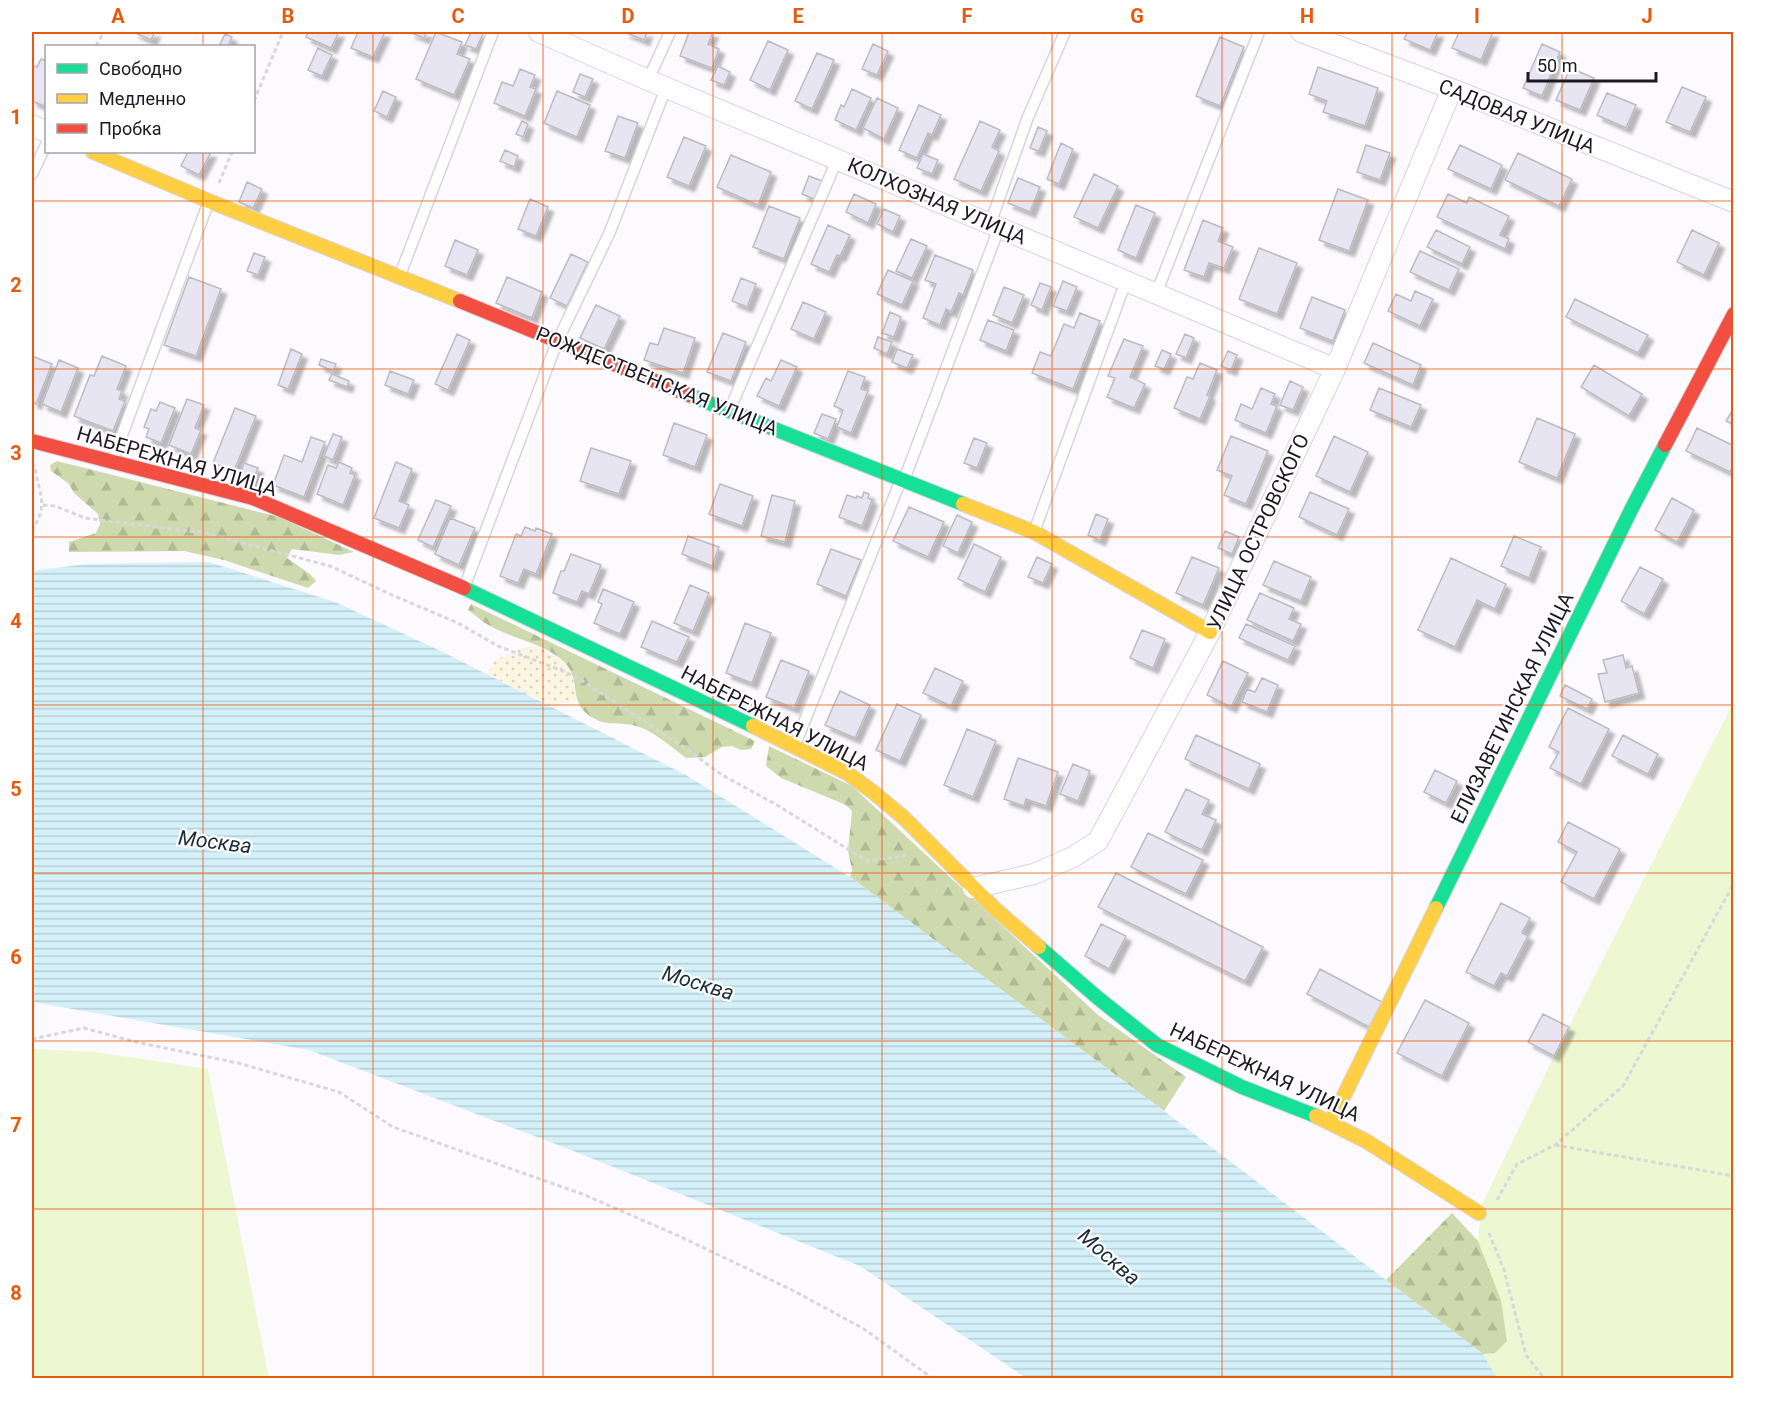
<svg xmlns="http://www.w3.org/2000/svg" width="1765" height="1410" viewBox="0 0 1765 1410" font-family="Roboto,sans-serif">
<style>
.green{fill:#edf8d3}
.forest{fill:url(#forest-firs)}
.sand{fill:url(#sand-dots)}
.water{fill:url(#water-rules)}
.building{fill:#e7e5f2;stroke:#bcbbc2;stroke-width:1.5;filter:url(#shadow)}
.lines{fill:none;stroke-linecap:round;stroke-linejoin:round}
.lane-casing{stroke:#d8d4db;stroke-width:13}
.street-casing{stroke:#d8d4db;stroke-width:22}
.fast-casing{stroke:#d8d4db;stroke-width:16}
.slow-casing{stroke:#d8d4db;stroke-width:16}
.jam-casing{stroke:#d8d4db;stroke-width:16}
.path{stroke:#d8d7d9;stroke-width:3;stroke-dasharray:4.5 3;stroke-linecap:butt}
.lane{stroke:#fffeff;stroke-width:10}
.street{stroke:#fffeff;stroke-width:20}
.fast{stroke:#16e098;stroke-width:14}
.slow{stroke:#ffcf43;stroke-width:14}
.jam{stroke:#f24e42;stroke-width:14}
.grid{fill:none;stroke:#e8590c;stroke-width:1.5;stroke-opacity:0.55}
.labels{text-anchor:middle;stroke-width:4.5;stroke-linejoin:round;paint-order:stroke}
.street-label{font-size:20px;fill:#1e1822;stroke:#fff}
.water-label{font-size:21px;font-style:italic;fill:#1a2e34;stroke:#fff}
.neatline{fill:none;stroke:#e8590c;stroke-width:2}
.grid-label{font-size:20px;text-anchor:middle;font-weight:bold;fill:#e8590c}
</style>
<defs>
<pattern id="forest-firs" width="22" height="20" patternUnits="userSpaceOnUse" patternTransform="scale(1.5)"><rect width="22" height="20" fill="#cedaae"/><path d="M5 1l3.5 6h-7zM16 11l3.5 6h-7z" fill="#b0ba95"/></pattern>
<pattern id="sand-dots" width="8" height="8" patternUnits="userSpaceOnUse" patternTransform="scale(1.5)"><rect width="8" height="8" fill="#fbf5e2"/><path d="M2 2h.1M6 6h.1" fill="none" stroke="#d7d1c2" stroke-width="1.8" stroke-linecap="round"/></pattern>
<pattern id="water-rules" width="6" height="5" patternUnits="userSpaceOnUse" patternTransform="scale(1.5)"><rect width="6" height="5" fill="#d4f0f9"/><path d="M0 2.5h6" fill="none" stroke="#b6cdd5"/></pattern>
<filter id="shadow"><feDropShadow dx="5.5" dy="5.5" stdDeviation="1.5" flood-color="#0004"/></filter>
</defs>
<rect width="100%" height="100%" fill="#fcfafe"/>
<path class="green" d="M1733,703V1378H1497L1483,1354L1495,1353L1501,1300L1478,1241L1482,1204L1554,1056Z
M32,1049L97,1052L208,1069L269,1378H32Z"/>
<path class="forest" d="M57,461L279,517L354,552L339,555L292,549L287,558L310,574L316,581L308,588L224,560L184,551L69,552V542L96,533L100,524L98,514L74,493L69,484L51,471L50,465Z
M471,604L755,741L751,749L741,750L732,746L722,747L705,757L686,758C673,748 652,730 636,726C624,722 607,726 595,719C564,703 585,678 561,659C542,644 515,639 494,628C485,624 476,616 468,610Z
M769,746L852,786L1098,1015L1186,1077L1164,1111L850,877L852,870L848,851L852,811L846,805L781,778L766,766Z
M1452,1213L1478,1241L1501,1300L1507,1341L1495,1353L1483,1354L1386,1280Z"/>
<path class="sand" d="M536,646C570,664 572,664 577,702L560,703L557,709L487,674L495,660L523,648Z"/>
<path class="water" d="M209,562L335,602L443,652L686,775L850,877L1164,1111L1483,1354L1497,1378H1026L860,1266L571,1150L309,1050L32,1002V571L87,564Z"/>
<path class="building" d="M133,32H155L151,40Z
M308,32H339L331,48L306,37Z
M358,32H385L373,57L351,48Z
M409,32H427L424,38Z
M436,32L462,42L457,54L470,59L454,95L416,79Z
M471,32H484L476,49L465,45Z
M624,32H647L644,40Z
M689,32H713L708,44L719,49L712,68L680,56Z
M1408,32H1438L1430,50L1404,39Z
M1459,32H1493L1481,60L1452,48Z
M225,34L232,37L228,46H219Z
M1220,37L1244,47L1220,106L1196,96Z
M768,41L788,50L770,90L750,80Z
M873,44L888,51L877,75L862,69Z
M1542,44L1560,52L1542,96L1523,88Z
M318,48L332,55L322,76L308,70Z
M817,53L834,60L812,109L795,101Z
M41,59L46,61V102L44,106L32,101V65L37,67Z
M718,66L730,72L724,85L711,80Z
M1318,67L1378,88L1365,126L1323,112L1327,101L1309,94Z
M1570,68L1594,78L1580,110L1556,100Z
M520,69L535,75L530,87L536,89L525,116L494,103L502,82L513,86Z
M580,74L593,79L585,97L573,92Z
M1682,87L1706,97L1690,132L1666,122Z
M852,89L871,98L856,130L835,120L841,105L844,107Z
M383,91L396,97L387,117L374,111Z
M557,91L590,105L577,137L544,123Z
M1607,93L1636,105L1626,128L1597,115Z
M877,98L898,108L884,139L863,128Z
M919,105L941,115L932,135L928,133L917,158L899,150Z
M618,116L638,123L625,158L605,151Z
M522,121L528,124L523,137L516,134Z
M980,121L1000,130L992,147L999,151L981,191L954,179Z
M1038,127L1047,131L1039,151L1030,148Z
M684,137L706,146L689,186L667,177Z
M1061,143L1073,149L1059,184L1047,179Z
M1366,145L1390,153L1380,180L1357,172Z
M1460,145L1502,165L1491,189L1448,169Z
M505,150L518,156L514,167L500,161Z
M188,152H211L199,175L181,166Z
M1518,153L1572,179L1559,206L1505,180Z
M923,154L938,160L932,174L917,168Z
M731,155L771,172L758,205L717,187Z
M1094,174L1118,186L1098,228L1074,217Z
M809,176L822,181L814,199L802,194Z
M1018,178L1040,187L1030,212L1008,203Z
M247,182L262,189L253,208L239,202Z
M1338,189L1368,200L1349,251L1319,240Z
M854,194L876,204L868,223L846,212Z
M1448,194L1467,203L1469,197L1509,216L1500,235L1509,239L1505,249L1437,217Z
M530,199L548,207L536,236L518,229Z
M1136,205L1155,213L1136,258L1118,250Z
M769,206L800,218L784,259L753,247Z
M884,209L900,216L893,232L877,224Z
M1203,220L1223,228L1218,241L1233,247L1224,268L1209,263L1204,277L1184,270Z
M828,225L850,235L840,256L837,255L829,272L811,264Z
M1436,230L1470,247L1462,264L1427,247Z
M1692,230L1719,243L1704,275L1677,262Z
M911,239L927,246L912,278L896,271Z
M455,240L478,250L467,275L445,266Z
M1259,248L1297,263L1277,314L1239,299Z
M1420,251L1459,269L1449,290L1410,272Z
M254,253L265,257L258,275L247,271Z
M571,254L588,262L567,306L550,298Z
M935,255L973,270L963,295L959,293L951,312L946,309L940,325L923,318L936,284L925,280Z
M888,270L913,281L902,305L877,294Z
M189,277L221,289L196,356L164,345Z
M507,277L542,292L532,318L496,303Z
M741,278L756,284L747,307L732,301Z
M1063,281L1077,287L1067,311L1053,306Z
M1040,283L1051,287L1042,310L1031,305Z
M1004,287L1024,295L1012,323L993,315Z
M1415,291L1433,299L1420,326L1388,311L1396,294L1411,301Z
M1312,297L1345,310L1333,341L1300,328Z
M1575,299L1648,335L1638,353L1566,317Z
M803,302L826,312L814,339L791,329Z
M596,305L620,316L604,349L580,338Z
M890,312L901,317L894,337L882,333Z
M1080,313L1100,321L1073,389L1032,373L1040,352L1051,356L1064,324L1074,328Z
M988,320L1014,330L1006,351L980,340Z
M664,328L695,338L683,373L644,360L650,343L658,345Z
M723,333L746,342L731,381L707,372Z
M457,334L470,340L448,390L435,384Z
M1185,334L1194,338L1186,358L1176,354Z
M878,337L892,342L887,354L874,348Z
M1124,339L1143,346L1130,377L1145,384L1134,408L1107,397L1115,378L1108,376Z
M1373,343L1421,365L1413,385L1364,363Z
M291,349L302,354L288,389L278,385Z
M897,349L913,355L907,368L892,362Z
M1162,350L1171,354L1164,369L1155,366Z
M1228,351L1237,355L1231,370L1221,366Z
M32,356L52,364L36,404L32,402Z
M102,356L126,366L117,389L122,391L119,399L125,401L113,431L74,416L90,375L94,376Z
M321,359L336,364L333,371L319,365Z
M59,360L78,368L61,412L42,404Z
M781,360L797,367L779,406L757,396L766,378L771,381Z
M1200,363L1217,370L1207,395L1210,396L1200,419L1174,408L1187,377L1193,379Z
M1594,365L1642,394L1629,416L1581,387Z
M390,371L414,380L408,394L385,385Z
M848,371L865,377L861,389L868,391L851,433L837,427L843,410L834,406Z
M332,374L349,381L347,387L329,380Z
M1290,381L1303,387L1293,410L1280,405Z
M1261,388L1275,394L1271,404L1277,406L1266,433L1235,420L1241,404L1252,409Z
M1379,388L1421,405L1411,427L1370,410Z
M187,399L204,405L195,428L201,430L191,454L169,445Z
M160,402L175,408L161,443L146,437L149,429L144,427L151,409L156,411Z
M235,408L256,416L234,471L213,463Z
M1734,408V425L1726,421Z
M822,414L836,419L828,439L814,433Z
M1537,418L1575,434L1557,478L1519,462Z
M674,423L707,435L695,467L663,455Z
M1697,428L1734,446V464L1730,472L1686,451Z
M333,434L342,437L333,460L324,456Z
M1231,436L1268,451L1246,504L1224,495L1232,476L1217,470Z
M1334,436L1368,452L1350,492L1316,476Z
M311,437L325,442L304,497L273,485L284,455L302,462Z
M974,438L987,443L977,468L964,463Z
M591,448L631,461L619,494L580,481Z
M339,462L352,468L350,473L355,475L343,505L317,494L328,465L336,468Z
M396,462L412,469L399,501L409,505L399,528L374,518Z
M244,463L258,468L252,483L239,477Z
M720,484L753,496L742,526L709,514Z
M864,492L869,494L868,498L872,500L862,526L839,517L847,495L856,498L857,496L862,498Z
M1310,492L1349,509L1337,535L1299,517Z
M772,495L795,501L785,542L761,536Z
M1672,498L1694,510L1677,542L1655,530Z
M436,500L451,506L433,547L418,540Z
M909,507L944,522L928,557L893,541Z
M1096,514L1108,519L1100,540L1088,535Z
M957,515L972,522L958,553L943,546Z
M450,518L475,528L459,565L435,554Z
M525,527L535,531L536,528L552,534L536,574L524,569L518,583L500,576L516,534L521,536Z
M1225,531L1239,537L1232,554L1218,548Z
M688,536L719,547L712,566L682,554Z
M1514,536L1541,547L1529,578L1501,566Z
M974,544L1001,557L985,592L958,579Z
M831,549L861,560L846,596L817,584Z
M571,554L601,565L589,594L582,591L577,602L553,593L561,571H564Z
M1037,557L1052,564L1043,583L1028,577Z
M1192,557L1219,568L1203,605L1176,593Z
M1451,558L1506,584L1495,609L1477,600L1455,647L1418,630Z
M1274,561L1311,577L1301,601L1263,585Z
M1640,567L1663,579L1644,614L1621,601Z
M690,585L709,593L693,631L674,623Z
M603,589L634,602L620,634L594,623L602,604L598,602Z
M1260,593L1294,608L1289,619L1301,624L1293,641L1247,620Z
M652,621L689,637L677,662L641,647Z
M745,623L771,633L752,683L726,673Z
M1246,624L1295,646L1288,660L1239,638Z
M1142,630L1165,639L1153,668L1130,658Z
M1623,655L1626,668L1632,666L1639,693L1605,702L1598,674L1607,673L1603,660Z
M781,660L809,671L794,708L766,697Z
M1223,661L1248,673L1231,707L1207,695Z
M935,668L963,681L951,706L923,693Z
M1262,678L1278,685L1267,712L1242,702L1247,689L1255,692Z
M1565,685L1592,699L1587,709L1560,696Z
M840,691L870,705L855,738L825,725Z
M897,704L921,715L900,761L876,750Z
M1568,708L1609,729L1581,784L1550,768L1559,752L1549,747Z
M967,729L996,741L973,797L944,785Z
M1196,735L1260,764L1249,789L1185,759Z
M1623,735L1658,754L1648,774L1612,756Z
M1018,758L1058,772L1046,806L1026,799L1024,806L1004,799Z
M1073,764L1090,771L1078,801L1060,794Z
M1435,770L1457,781L1446,803L1424,792Z
M1186,789L1209,800L1202,814L1216,820L1202,850L1165,832Z
M1568,822L1620,849L1594,899L1561,882L1577,852L1558,842Z
M1148,833L1203,860L1186,894L1131,867Z
M1116,873L1263,947L1245,981L1098,907Z
M1501,903L1530,918L1522,933L1528,936L1507,976L1501,973L1494,986L1466,972Z
M1101,924L1126,936L1109,969L1085,956Z
M1320,969L1382,1002L1369,1027L1307,994Z
M1425,1000L1469,1023L1442,1076L1397,1053Z
M1543,1014L1569,1027L1554,1056L1528,1042Z"/>
<g class="lines">
<g class="lane-casing">
<path id="lane" d="M648,80L670,32
M32,174L46,145
M990,224L1028,117L1065,32
M400,275L493,32
M1156,294L1259,32
M730,409L837,160
M112,462L209,201
M1034,532L1126,281
M464,588L557,342L609,234L666,88
M795,745L898,487L904,480L999,228"/>
</g>
<g class="street-casing">
<path id="street" d="M539,32L648,80L1335,369
M1301,32L1452,89L1734,202
M32,125L46,132
M973,888L1034,874L1073,857L1098,841L1210,632L1335,369L1452,89"/>
</g>
<g class="fast-casing">
<path id="fast" d="M689,395L963,504
M464,588L753,726
M1436,908L1632,508L1665,445
M1039,947L1098,998L1157,1045L1242,1087L1316,1116"/>
</g>
<g class="slow-casing">
<path id="slow" d="M93,152L209,201L460,301
M963,504L1034,532L1210,632
M753,726L847,773L873,792L903,817L994,908L1039,947
M1316,1116L1366,1141L1479,1213
M1331,1122L1436,908"/>
</g>
<g class="jam-casing">
<path id="jam" d="M460,301L689,395
M32,441L253,498L464,588
M1665,445L1734,314"/>
</g>
<path class="path" d="M96,46L104,32
M254,101L283,32
M219,183L232,152
M43,505L55,506L85,518L205,533L330,566L392,595L458,623L498,646L563,671L581,680L688,750L722,775L777,805L867,861L909,855
M32,531C50,501 38,496 35,465
M32,1039L84,1028L136,1042L238,1063L339,1092L393,1127L585,1195L681,1237L794,1291L864,1329L932,1378
M1555,1145L1734,1176
M1497,1200L1517,1164L1555,1145L1623,1086L1734,883
M1489,1233L1504,1270L1526,1355L1544,1378"/>
<use href="#lane" class="lane"/>
<use href="#street" class="street"/>
<use href="#fast" class="fast"/>
<use href="#slow" class="slow"/>
<use href="#jam" class="jam"/>
</g>
<path class="grid" d="M203,32V46M373,32V1378M543,32V1378M713,32V1378M882,32V1378M1052,32V1378M1222,32V1378M1392,32V1378M1562,32V1378M203,152V1378M32,201H1734M32,369H1734M32,537H1734M32,705H1734M32,873H1734M32,1041H1734M32,1209H1734"/>
<g class="labels">
<g class="street-label">
<text transform="translate(1517 116) rotate(22)" y="7">САДОВАЯ УЛИЦА</text>
<text transform="translate(937 201) rotate(23)" y="7">КОЛХОЗНАЯ УЛИЦА</text>
<text transform="translate(657 381) rotate(22)" y="7">РОЖДЕСТВЕНСКАЯ УЛИЦА</text>
<text transform="translate(177 461) rotate(16)" y="7">НАБЕРЕЖНАЯ УЛИЦА</text>
<text transform="translate(1258 532) rotate(-65)" y="7">УЛИЦА ОСТРОВСКОГО</text>
<text transform="translate(1512 708) rotate(-64)" y="7">ЕЛИЗАВЕТИНСКАЯ УЛИЦА</text>
<text transform="translate(775 718) rotate(27)" y="7">НАБЕРЕЖНАЯ УЛИЦА</text>
<text transform="translate(1265 1072) rotate(25)" y="7">НАБЕРЕЖНАЯ УЛИЦА</text>
</g>
<g class="water-label">
<text transform="translate(215 842) rotate(7)" y="7">Москва</text>
<text transform="translate(698 983) rotate(17)" y="7">Москва</text>
<text transform="translate(1109 1257) rotate(41)" y="7">Москва</text>
</g>
</g>
<rect width="1765" height="1410" fill="none" stroke="#ffffff" stroke-width="66"/>
<rect x="45" y="45" width="210" height="108" fill="#ffffff" stroke="#a5a3a7" stroke-width="1.5"/>
<rect x="57" y="64" width="30" height="9" fill="#16e098" stroke="#a5a3a7" stroke-width="1.5"/>
<text x="99" y="75" font-size="18" fill="#1e1822">Свободно</text>
<rect x="57" y="94" width="30" height="9" fill="#ffcf43" stroke="#a5a3a7" stroke-width="1.5"/>
<text x="99" y="105" font-size="18" fill="#1e1822">Медленно</text>
<rect x="57" y="124" width="30" height="9" fill="#f24e42" stroke="#a5a3a7" stroke-width="1.5"/>
<text x="99" y="135" font-size="18" fill="#1e1822">Пробка</text>
<path d="M1528 72v9h128v-9" fill="none" stroke="#1e1822" stroke-width="3"/>
<text x="1537" y="72" font-size="18" fill="#1e1822" stroke="#ffffff" stroke-width="4.5" paint-order="stroke">50 m</text>
<rect x="33" y="33" width="1699" height="1344" class="neatline"/>
<g class="grid-label">
<text x="118" y="23">A</text>
<text x="288" y="23">B</text>
<text x="458" y="23">C</text>
<text x="628" y="23">D</text>
<text x="798" y="23">E</text>
<text x="967" y="23">F</text>
<text x="1137" y="23">G</text>
<text x="1307" y="23">H</text>
<text x="1477" y="23">I</text>
<text x="1647" y="23">J</text>
<text x="16" y="124">1</text>
<text x="16" y="292">2</text>
<text x="16" y="460">3</text>
<text x="16" y="628">4</text>
<text x="16" y="796">5</text>
<text x="16" y="964">6</text>
<text x="16" y="1132">7</text>
<text x="16" y="1300">8</text>
</g>
</svg>
